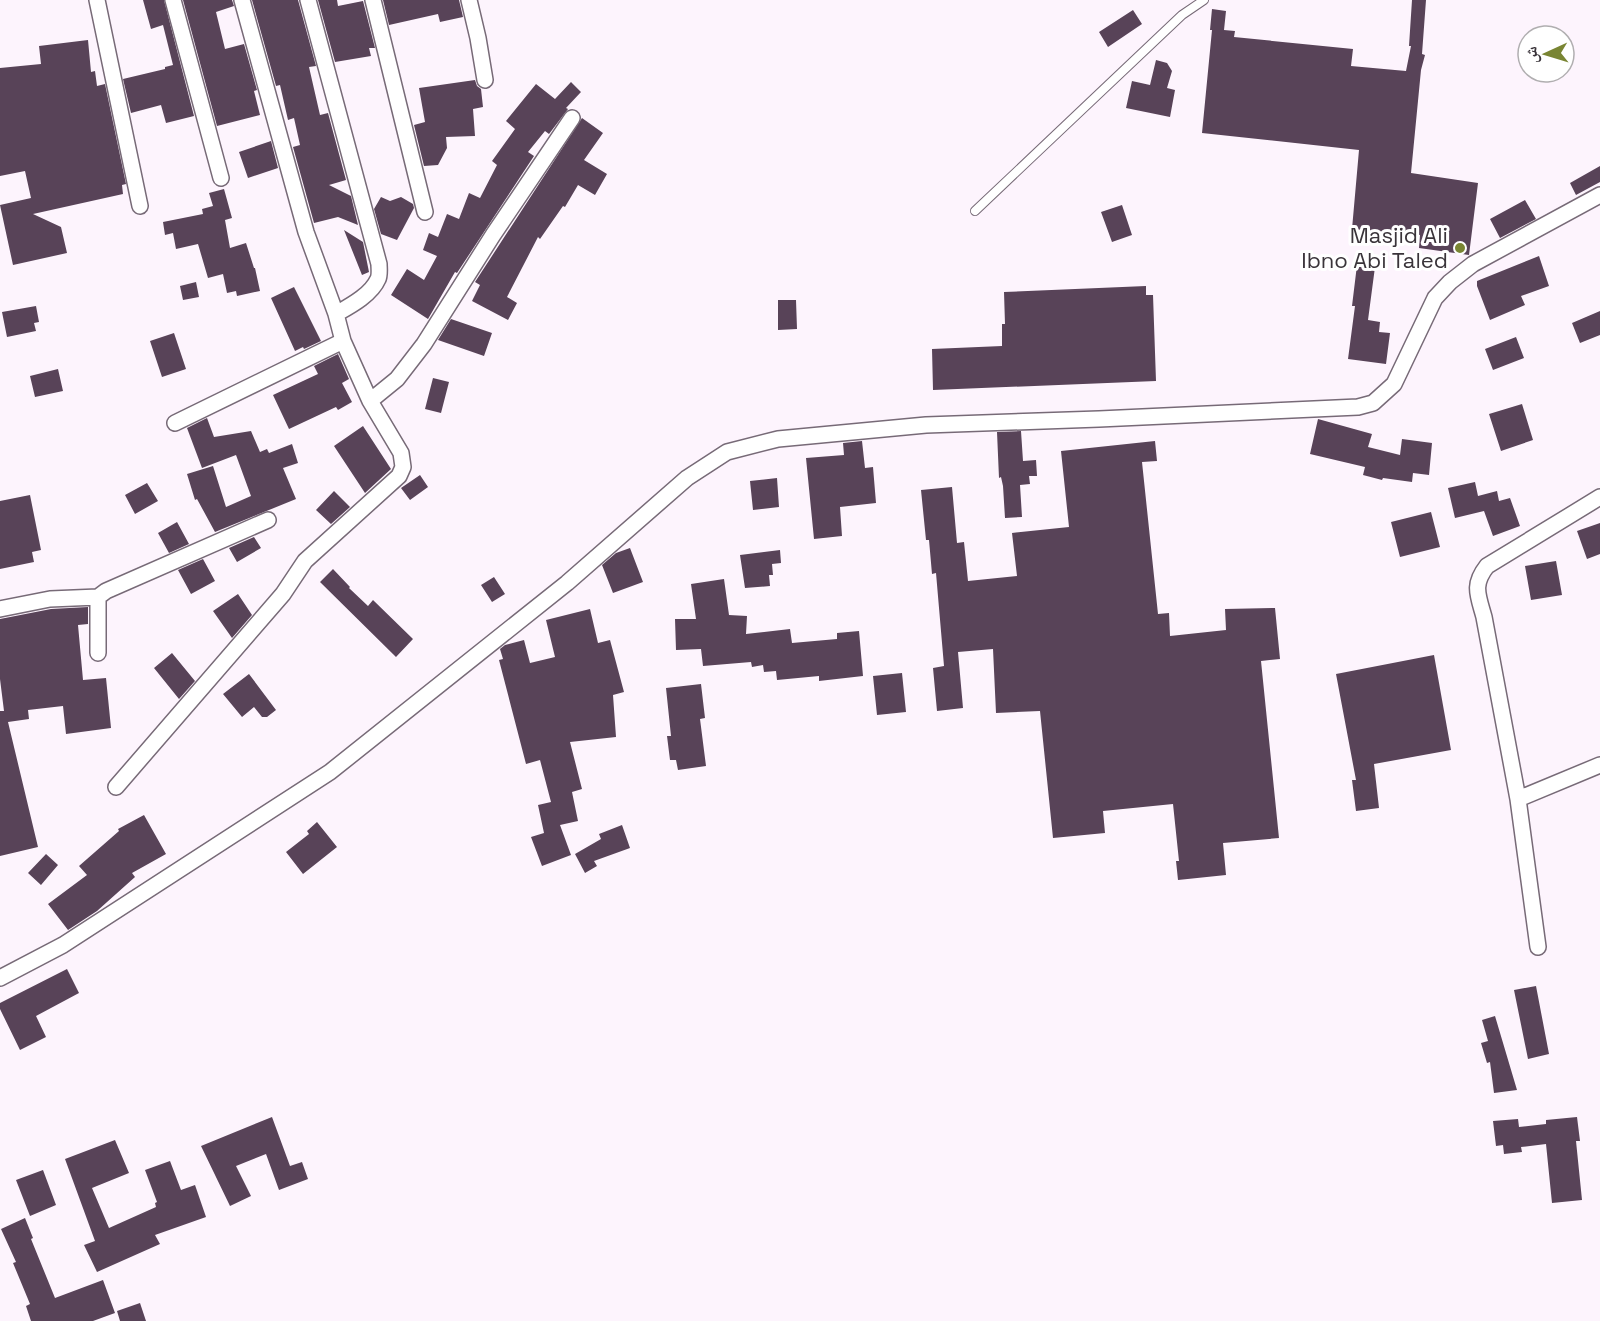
<svg xmlns="http://www.w3.org/2000/svg" width="1600" height="1321" viewBox="0 0 1600 1321" font-family="'Space Grotesk','Noto Naskh Arabic',sans-serif">
<style>
.building{fill:#584358}
.lines{fill:none;stroke-linecap:round;stroke-linejoin:round}
.service-casing{stroke:#776a77;stroke-width:10}
.minor-casing{stroke:#776a77;stroke-width:18}
.service{stroke:#fff;stroke-width:8}
.minor{stroke:#fff;stroke-width:15}
.poi-dot{fill:#798533;stroke:#fff;stroke-width:2}
.labels{text-anchor:middle;stroke-width:6;stroke-linejoin:round;paint-order:stroke}
.poi-label{font-size:22px;fill:#3a343a;stroke:#fff;text-anchor:end}
</style>
<rect width="100%" height="100%" fill="#fdf4fd"/>
<path class="building" d="M143,0H164L194,116L166,123L161,105L131,113L123,79L165,69V67L173,65L163,25L151,29Z
M183,0H232L234,6L216,12L225,49L244,44L257,90L254,91L260,115L217,126Z
M252,0H298L316,66L309,67L320,115L328,113L346,180L329,185L351,196L358,225L338,217L314,223L293,147L300,145L294,118L288,120L280,85L276,86Z
M318,0H337L338,6L363,1L375,48H369L371,56L335,62Z
M383,0H459L463,17L440,22L438,14L389,25Z
M1412,0H1426L1422,54L1425,55L1421,70L1411,173L1478,183L1469,255L1419,248L1420,235L1352,229L1359,150L1202,133L1212,30H1210L1212,9L1226,11L1224,30L1235,31L1234,37L1353,49L1351,66L1406,71L1411,46H1409Z
M1133,10L1142,24L1108,47L1099,32Z
M88,40L91,72L95,71L97,86L105,84L126,184L122,185L123,194L33,214L61,227L67,253L13,265L0,205L31,198L25,171L0,176V68L41,64L39,46Z
M1156,60L1167,63L1172,71L1167,88L1175,90L1170,117L1126,108L1132,81L1150,85Z
M475,80L477,86L481,89L483,107L473,109L475,136L446,137L447,148L438,165L424,166L414,125L425,122L419,88Z
M571,82L581,92L566,108L568,109L549,134L545,131L528,152L534,156L457,273L455,272L428,319L391,295L407,269L424,280L437,256L423,250L429,233L438,237L447,214L459,219L469,193L480,198L497,165L492,161L515,129L506,121L536,84L555,99Z
M582,118L603,133L584,160L607,174L595,195L578,185L565,207L563,206L540,239L538,237L507,297L517,303L508,320L472,301L480,285L475,282Z
M271,141L278,168L248,178L239,152Z
M1600,166V182L1576,195L1570,183Z
M224,189L232,218L225,220L230,248L246,243L254,268H255L260,291L237,296L236,291L227,293L223,274L208,278L198,244L176,249L173,233L165,235L163,222L203,214L202,209L213,206L209,193Z
M381,197L390,201L401,197L413,204L414,208L397,240L381,234L374,209Z
M1525,200L1536,219L1500,238L1490,219Z
M1122,205L1132,235L1112,242L1101,212Z
M344,230L363,242L369,272L362,275Z
M1539,256L1549,286L1521,296L1525,305L1490,320L1477,286V281Z
M1357,265L1375,267L1368,320L1380,322L1379,332L1390,333L1386,364L1348,359L1355,306H1352Z
M196,282L199,297L183,300L180,286Z
M1146,286V295H1153L1156,381L933,390L932,349L1002,346V324H1005L1004,292Z
M294,287L321,341L304,349L303,347L295,351L271,298Z
M778,300H796L797,329L778,330Z
M36,306L39,322L34,323L36,331L7,337L2,312Z
M1600,311V335L1580,343L1572,323Z
M451,319L492,333L484,356L438,340Z
M174,333L186,369L162,377L150,341Z
M1516,337L1524,358L1493,370L1485,349Z
M338,354L349,379L342,383L352,402L338,410L336,407L289,429L273,395L318,374L314,366Z
M58,369L63,391L35,397L30,376Z
M433,378L449,382L441,413L425,409Z
M1522,404L1533,440L1501,451L1489,414Z
M207,418L214,437L251,431L260,452L267,449L269,453L292,444L298,463L283,468L296,499L215,532L197,499L195,500L187,474L213,466L226,507L251,496L236,455L202,468L187,428Z
M1318,419L1372,434L1368,447L1400,455L1402,439L1432,443L1429,475L1413,473L1412,482L1383,478L1382,480L1363,475L1365,467L1310,454Z
M363,426L391,469L365,493L334,446Z
M1021,431L1023,461L1036,460L1037,476H1029L1030,484L1020,485L1022,517L1005,518L1003,486L1001,477L999,478L997,432Z
M862,441L865,468L873,467L876,503L840,507L842,536L814,539L806,458L844,455L843,443Z
M1155,441L1157,461L1142,462L1158,614L1169,613L1170,636L1226,630L1225,609L1275,608L1280,659L1261,661L1279,838L1223,843L1226,875L1178,880L1176,861H1179L1173,804L1103,811L1105,833L1053,838L1040,711L996,713L993,649L958,652L963,708L937,711L933,668L944,666L936,573L932,574L929,540H926L921,490L952,487L957,543L964,542L968,581L1017,576L1012,533L1069,527L1061,451Z
M420,475L428,487L410,500L401,488Z
M777,478L779,507L753,510L750,481Z
M1475,482L1478,496L1497,491L1499,501L1510,498L1520,526L1493,536L1484,511L1455,518L1448,488Z
M147,483L158,501L135,514L125,495Z
M334,491L350,507L331,524L316,510Z
M30,495L41,550L32,552L34,562L0,569V501Z
M1431,512L1440,547L1400,557L1391,522Z
M177,522L189,544L169,553L158,533Z
M1600,523V554L1587,559L1577,531Z
M254,537L261,548L237,562L229,548Z
M630,548L643,582L613,593L602,565L616,553Z
M780,550L781,563L772,564L773,575H769L770,586L745,588L740,555Z
M203,559L215,581L191,594L178,570Z
M1556,561L1562,595L1531,600L1525,566Z
M333,569L350,587L349,588L368,606L373,600L413,639L396,657L320,582Z
M494,577L505,594L492,602L481,585Z
M724,579L729,615L747,616L746,634L790,629L792,643L837,639V633L859,631L863,676L819,681V676L777,680L776,671L764,672L763,665L752,667L751,662L703,666L701,649L676,650L675,619H696L691,584Z
M238,594L252,615L232,638L213,611Z
M88,607V624L78,625L83,680L106,678L111,728L66,734L63,706L28,710L29,719L8,722L38,847L0,856V711H4L0,679V619L51,609Z
M590,609L598,643L610,640L624,692L613,695L616,737L570,742L582,789L572,792L578,821L560,825L571,855L542,866L531,837L544,833L538,805L551,802L540,760L526,764L499,660L503,659L500,649L505,645L524,640L530,663L555,657L546,620Z
M172,653L195,681L179,699L154,668Z
M1434,655L1451,750L1374,764L1379,808L1356,811L1352,780H1356L1336,674Z
M902,673L906,712L877,715L873,676Z
M249,674L276,710L267,717H262L254,707L242,717L223,694Z
M701,684L705,718L700,719L706,766L678,770L676,760H670L667,736H671L666,688Z
M144,815L166,854L132,873L135,877L97,911L68,930L48,904L87,875L79,866L119,831L118,829Z
M317,822L337,847L303,874L286,852L309,834L307,831Z
M622,825L630,848L594,861L597,866L585,873L575,854L601,839L599,834Z
M46,854L58,865L41,885L28,873Z
M67,969L79,993L36,1016L46,1037L20,1050L0,1009V1003Z
M1536,986L1549,1054L1528,1059L1514,990Z
M1495,1016L1517,1090L1494,1093L1490,1062L1487,1063L1481,1043L1488,1041L1482,1020Z
M272,1117L290,1166L302,1162L308,1179L279,1190L266,1154L236,1166L251,1196L230,1206L201,1146Z
M1577,1117L1580,1141H1576L1582,1200L1552,1203L1546,1144L1521,1147L1522,1152L1504,1154L1503,1145L1496,1146L1493,1121L1518,1119L1519,1127L1546,1124V1120Z
M115,1140L129,1173L92,1188L109,1228L156,1207L155,1203L157,1202L145,1170L170,1161L181,1190L195,1185L206,1217L155,1235L160,1244L97,1272L84,1245L95,1241L65,1159Z
M43,1170L56,1205L30,1216L16,1180Z
M25,1218L33,1238L31,1239L55,1298L103,1280L115,1313L93,1321H31L26,1306L30,1304L13,1263L16,1262L1,1229Z
M140,1303L146,1321H120L117,1311Z"/>
<g class="lines">
<g class="service-casing">
<path id="service" d="M975,211L1182,15L1204,0"/>
</g>
<g class="minor-casing">
<path id="minor" d="M97,0L140,206
M173,0L221,178
M308,0L379,264C379,268 380,275 378,279C371,295 350,306 336,314
M373,0L425,212
M469,0L478,38L485,80
M370,401L397,379L424,344L493,235L572,118
M175,423L343,341
M0,609L50,599L98,597
M98,653V597L106,591L268,520
M116,787L283,594L305,561L399,476L403,467L401,453L370,401L343,341L336,314L306,232L242,0
M1518,799L1484,617C1478,595 1472,585 1487,566L1600,497
M1538,947L1518,799L1600,765
M0,978L63,945L330,772L567,583L687,478L727,452L778,439L926,425L1099,419L1358,407L1373,403L1394,384L1435,298L1450,282L1473,264L1600,195"/>
</g>
<use href="#service" class="service"/>
<use href="#minor" class="minor"/>
</g>
<circle class="poi-dot" cx="1460" cy="248" r="6"/>
<g class="labels">
<g class="poi-label">
<text x="1448" y="243">Masjid Ali<tspan x="1448" dy="25">Ibno Abi Taled</tspan></text>
</g>
</g>
<g transform="translate(1546 54) rotate(266)"><circle r="28" fill="#ffffff" stroke="#b0aeb0" stroke-width="1.5"/>
<path d="M0-4.5L10 22L0 15L-10 22Z" fill="#798533"/>
<text y="-9" font-size="16" font-weight="bold" text-anchor="middle" fill="#3a343a">ش</text>
</g>
</svg>
